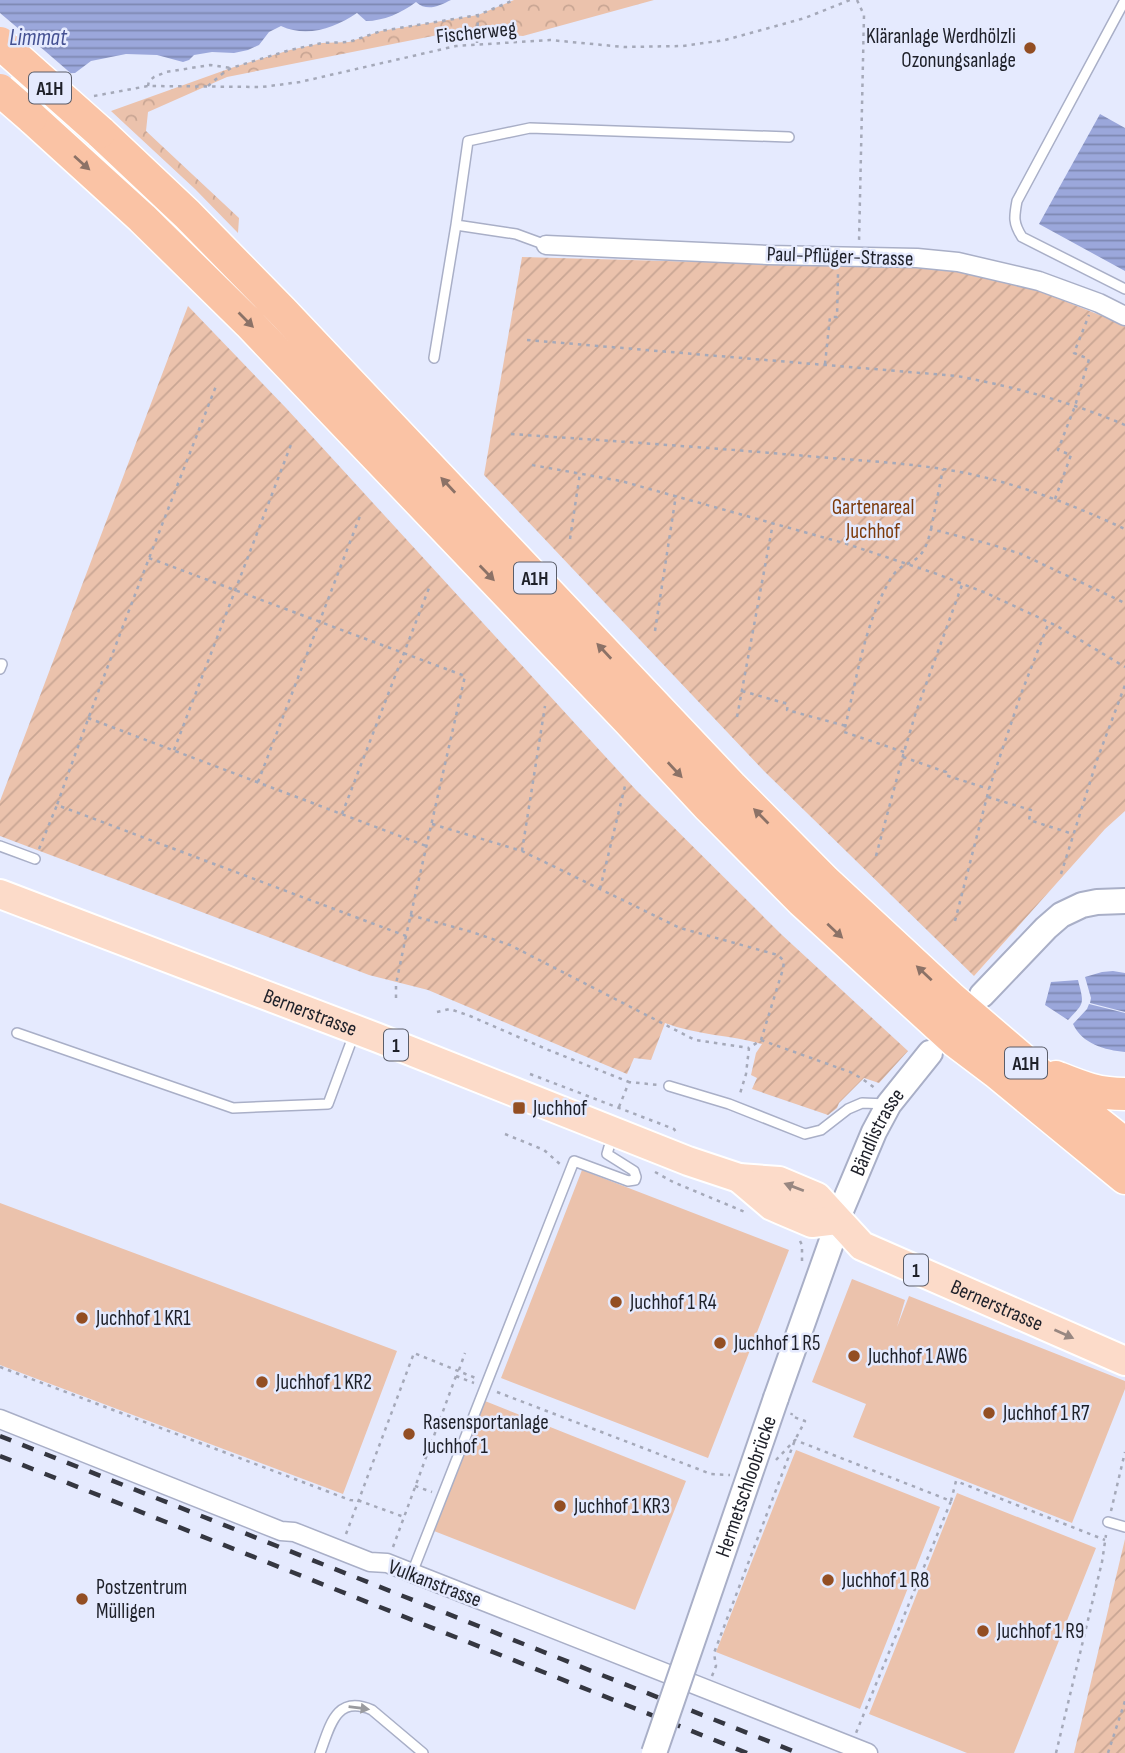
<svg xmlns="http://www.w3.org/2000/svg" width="1125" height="1753" viewBox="0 0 1125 1753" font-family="'Sofia Sans Condensed',sans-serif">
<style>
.grass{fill:#ebc2ac}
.forest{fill:url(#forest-crowns)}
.garden{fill:url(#garden-furrows)}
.water{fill:url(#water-rules)}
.pier{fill:#e5eafe}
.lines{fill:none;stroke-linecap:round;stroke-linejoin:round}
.lane-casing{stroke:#a9afc7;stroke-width:12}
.street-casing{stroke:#a9afc7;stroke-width:21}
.secondary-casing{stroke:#a9afc7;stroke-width:28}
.primary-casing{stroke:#fff;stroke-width:32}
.highway-casing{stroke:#fff;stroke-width:35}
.path{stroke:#a5a9b9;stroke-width:2.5;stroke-dasharray:3.5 5;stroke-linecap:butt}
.lane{stroke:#fff;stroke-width:9}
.street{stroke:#fff;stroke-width:18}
.secondary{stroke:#fff;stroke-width:24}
.primary{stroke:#fcdbc9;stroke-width:28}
.highway{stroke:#fac3a5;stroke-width:32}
.rail{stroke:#353741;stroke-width:4.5;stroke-dasharray:12 12;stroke-linecap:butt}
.secondary-bridge-casing{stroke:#a9afc7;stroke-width:28;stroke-linecap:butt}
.highway-bridge-casing{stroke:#fff;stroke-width:35;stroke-linecap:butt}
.secondary-bridge{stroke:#fff;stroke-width:24}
.highway-bridge{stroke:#fac3a5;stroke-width:32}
.oneway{fill:#8c7267}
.oneway2{fill:#988781}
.oneway3{fill:#9a9b9f}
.poi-dot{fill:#934e23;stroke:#e5eafe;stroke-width:2.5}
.labels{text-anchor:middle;stroke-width:5;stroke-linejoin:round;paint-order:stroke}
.shield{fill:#e5eafe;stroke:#5a5d69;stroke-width:2}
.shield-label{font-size:19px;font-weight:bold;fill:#1e2029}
.street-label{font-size:21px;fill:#1e2029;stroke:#e5eafe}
.poi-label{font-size:21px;fill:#1e2029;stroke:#e5eafe;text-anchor:start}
.park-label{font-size:21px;fill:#7d3b0c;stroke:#e5eafe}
.water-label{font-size:23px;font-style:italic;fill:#455192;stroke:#e5eafe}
</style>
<defs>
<pattern id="forest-crowns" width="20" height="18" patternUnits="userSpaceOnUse" patternTransform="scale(1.75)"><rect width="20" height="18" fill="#ebc2ac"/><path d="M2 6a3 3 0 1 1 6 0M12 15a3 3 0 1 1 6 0" fill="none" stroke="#c9a694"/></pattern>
<pattern id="garden-furrows" width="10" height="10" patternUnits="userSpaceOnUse" patternTransform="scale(1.75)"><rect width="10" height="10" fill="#ebc2ac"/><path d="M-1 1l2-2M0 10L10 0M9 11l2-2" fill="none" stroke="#c9a694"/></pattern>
<pattern id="water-rules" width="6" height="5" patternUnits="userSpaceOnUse" patternTransform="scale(1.75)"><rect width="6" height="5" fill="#9ba7db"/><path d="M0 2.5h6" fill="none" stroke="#7e88b2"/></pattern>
</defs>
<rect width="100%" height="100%" fill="#e5eafe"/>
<path class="grass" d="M582,1170L789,1250L708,1458L501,1378Z
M0,1203L397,1351L343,1494L0,1365Z
M852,1279L905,1300L897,1327L909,1296L1125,1381V1389L1072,1523L853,1437L866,1404L812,1382Z
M485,1401L686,1481L635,1610L434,1531Z
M796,1450L940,1507L860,1709L716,1652Z
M957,1493L1096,1548L1014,1753H967L869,1714Z"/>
<path class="forest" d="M514,0H654L523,36L458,31L227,77L148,112L146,131L239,218L238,233L195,189L111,111L231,68L290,50L322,43L349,42L381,31L478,15Z"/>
<path class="garden" d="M522,257L945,269L991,277L1029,287L1125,325V811L1105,829L974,976L764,771L484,475Z
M188,306L286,408L636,790L782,935L908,1051L879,1083L864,1078L839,1103L837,1108L828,1115L752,1089L757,1078L751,1075L756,1053L762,1044C730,1035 696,1035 665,1023L651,1060L634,1058L627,1074L428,990L369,975L0,836V801Z
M1125,1539V1753H1074Z"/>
<path class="water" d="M0,0H451C439,6 427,12 416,2C402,13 383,21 366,21L357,13C335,28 307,38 281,26L269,32L259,45L248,50L234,53L212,52L194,55L189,60L183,62L157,55L126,54L91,61L75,73L0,76Z
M1100,114L1125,128V271L1039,224Z
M1113,971L1125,973V1012L1090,1003L1091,998L1085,977L1102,972Z
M1078,980C1084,1004 1085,1002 1068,1020L1045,1005L1051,982Z
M1089,1004L1125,1013V1052C1105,1050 1082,1044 1073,1024L1087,1009Z"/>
<path class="pier" d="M0,13L45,51L74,76L0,79Z"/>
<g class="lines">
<g class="lane-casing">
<path id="lane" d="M1125,0L1017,201C1014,217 1013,223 1022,237L1125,289
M546,245L516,234L456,225L468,141L530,128L789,137
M434,358L456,225
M0,664H2L0,669
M0,846L35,859
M17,1033L233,1108L328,1104L354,1034
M669,1086L729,1104L805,1134L821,1130L848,1109L862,1103L887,1104
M1108,1522L1125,1527
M412,1573L574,1161L628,1181L635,1180L636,1177L634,1171L607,1154L609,1147
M320,1753C330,1726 336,1694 372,1710L423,1753"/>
</g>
<g class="street-casing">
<path id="street" d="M546,245L768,255L917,258L958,262L1039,281L1099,303L1125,316
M0,1419L281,1531L294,1532L370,1562L387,1563L868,1753"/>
</g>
<g class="secondary-casing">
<g id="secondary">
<path d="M982,995L1046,928L1061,915L1082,905L1097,902L1125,901"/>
<path id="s1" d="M776,1398L831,1243L837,1220L874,1132L889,1104L930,1053"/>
</g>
</g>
<g class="primary-casing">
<g id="primary">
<path id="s2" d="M0,894L378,1038L688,1161L739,1178L779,1181L817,1197L862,1246L1125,1361"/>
<path d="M739,1178L772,1206L781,1210L812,1223L837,1220"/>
</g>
</g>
<g class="highway-casing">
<path id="highway" d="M31,117L142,218L249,323L628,720L709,807L802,901L955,1041L996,1072L1125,1178
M100,132L187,214L282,311L731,786L825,881L952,999L1078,1107L1125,1144
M1056,1077C1081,1087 1097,1094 1125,1094"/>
</g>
<path class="path" d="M857,0L864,15L859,243
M477,43L478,15
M148,86L149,81L154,77L166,72L210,65L231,68
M208,86L222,74L231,68L290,50L322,43L349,42L381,31L478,15L514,0
M94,96L148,86L262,87L300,82L456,46L550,40L624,47L683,46L725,40L805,18L850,0
M527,340L957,376C1015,387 1071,402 1125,425
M825,364L830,317H837L838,274
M511,434C614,441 716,448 818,457C876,462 935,464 991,479C1037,491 1082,509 1125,529
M532,465L621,481L847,544L937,574L986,593L1057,626L1125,667
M1055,499L1071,455L1058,450L1075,406L1089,359L1074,353L1089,315
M931,529L943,469
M570,539L580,473
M149,558L465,676L406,936L57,805C107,664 162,525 216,386
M655,631L676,495
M742,691L788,704L787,710L846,726
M737,717L773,523
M88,718L426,846
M174,750L292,442
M904,752L844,732C855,686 863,633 884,591C888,584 892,574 899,569C903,565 908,564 913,561C925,554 928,541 931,529L993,545L1021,554L1125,603
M903,757L946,772L945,775L989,789
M258,782L360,516
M988,797L1031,810L1029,820L1073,834
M342,814L429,588
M432,824L522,851L680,928L778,955L784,961L783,969L761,1040L749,1048L746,1074L739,1097
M39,849L57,805
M522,851L545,706
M876,856L904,752L916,712L962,585
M1061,874L1097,760L1125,685
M600,889L625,786
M410,915L472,932L510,945L695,1040L749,1048
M955,921L989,789L1021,694L1049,622
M396,998V984L406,936
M437,1012L450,1009L470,1016L546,1049L629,1082
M761,1040L850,1072L861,1078L875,1088
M530,1074L674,1129L676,1132
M619,1107L629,1082L659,1085
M505,1134L544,1150L561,1165
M655,1172L673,1182L745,1212
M800,1241L802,1245V1261
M0,1367L350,1500L360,1501L404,1517
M459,1370L465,1353
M456,1376L474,1383
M497,1392L711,1474L730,1475
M776,1460L795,1440L951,1501L856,1733
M415,1486L432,1492
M951,1501L956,1481L1105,1540
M1111,1511L1125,1452
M346,1534L414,1353L478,1379
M393,1547L456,1376
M712,1676L716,1666L714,1653L795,1440L805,1421L791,1416L792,1413
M1056,1753L1102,1562L1106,1535
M1108,1753L1125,1701"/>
<use href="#lane" class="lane"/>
<use href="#street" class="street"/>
<use href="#secondary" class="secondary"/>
<use href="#primary" class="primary"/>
<use href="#highway" class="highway"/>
<path class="rail" d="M0,1436L798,1753
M0,1456L747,1753"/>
<g class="secondary-bridge-casing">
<g id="secondary-bridge">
<path id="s3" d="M654,1753L776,1398"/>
</g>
</g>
<g class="highway-bridge-casing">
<path id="highway-bridge" d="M0,43L100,132
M0,90L31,117"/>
</g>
<use href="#secondary-bridge" class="secondary-bridge"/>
<use href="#highway-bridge" class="highway-bridge"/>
</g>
<defs><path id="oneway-solid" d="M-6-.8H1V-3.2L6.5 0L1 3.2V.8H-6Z" transform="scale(1.75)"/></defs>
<g class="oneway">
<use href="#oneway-solid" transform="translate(82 163) rotate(42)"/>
<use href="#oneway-solid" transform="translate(246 320) rotate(45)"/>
<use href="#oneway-solid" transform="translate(448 485) rotate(-133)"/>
<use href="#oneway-solid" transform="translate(487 573) rotate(46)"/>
<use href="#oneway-solid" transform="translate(604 651) rotate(-133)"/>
<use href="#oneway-solid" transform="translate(675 770) rotate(47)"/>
<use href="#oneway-solid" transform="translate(761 816) rotate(-135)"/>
<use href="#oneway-solid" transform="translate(835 931) rotate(43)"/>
<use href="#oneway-solid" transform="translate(924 973) rotate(-137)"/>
</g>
<g class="oneway2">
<use href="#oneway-solid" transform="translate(794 1187) rotate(-159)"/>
<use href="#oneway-solid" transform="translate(1064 1334) rotate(24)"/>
</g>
<use class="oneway3" href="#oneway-solid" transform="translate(359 1708) rotate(7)"/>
<g class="poi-dot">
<circle cx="1030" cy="48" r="7"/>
<rect x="512" y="1101" width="14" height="14" rx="3.5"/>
<circle cx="616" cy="1302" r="7"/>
<circle cx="82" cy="1318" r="7"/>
<circle cx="720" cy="1343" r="7"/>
<circle cx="854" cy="1356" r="7"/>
<circle cx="262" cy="1382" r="7"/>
<circle cx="989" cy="1413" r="7"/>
<circle cx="409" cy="1434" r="7"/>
<circle cx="560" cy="1506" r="7"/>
<circle cx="828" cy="1580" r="7"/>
<circle cx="82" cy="1599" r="7"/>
<circle cx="983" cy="1631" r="7"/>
</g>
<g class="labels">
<g class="shield">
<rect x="29" y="72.5" width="42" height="31" rx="5"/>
<rect x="514" y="562.5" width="42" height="31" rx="5"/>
<rect x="384" y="1029.5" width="24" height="31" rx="5"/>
<rect x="1005" y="1047.5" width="42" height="31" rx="5"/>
<rect x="904" y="1254.5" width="24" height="31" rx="5"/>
</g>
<g class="shield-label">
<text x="50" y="95">A1H</text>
<text x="535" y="585">A1H</text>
<text x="396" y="1052">1</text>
<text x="1026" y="1070">A1H</text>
<text x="916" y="1277">1</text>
</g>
<g class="street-label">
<text transform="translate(476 32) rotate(-6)" y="7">Fischerweg</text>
<text transform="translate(840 256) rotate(2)" y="7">Paul-Pflüger-Strasse</text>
<text dy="7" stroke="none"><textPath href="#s2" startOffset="332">Bernerstrasse</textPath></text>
<text dy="7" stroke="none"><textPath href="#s1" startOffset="285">Bändlistrasse</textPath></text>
<text dy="7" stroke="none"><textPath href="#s2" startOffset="1087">Bernerstrasse</textPath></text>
<text dy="7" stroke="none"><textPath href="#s3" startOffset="282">Hermetschloobrücke</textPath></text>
<text transform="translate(435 1583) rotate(21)" y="7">Vulkanstrasse</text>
</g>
<g class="poi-label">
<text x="1016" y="43" text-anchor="end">Kläranlage Werdhölzli<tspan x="1016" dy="24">Ozonungsanlage</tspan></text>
<text x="533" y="1115">Juchhof</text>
<text x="630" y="1309">Juchhof 1 R4</text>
<text x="96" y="1325">Juchhof 1 KR1</text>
<text x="734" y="1350">Juchhof 1 R5</text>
<text x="868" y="1363">Juchhof 1 AW6</text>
<text x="276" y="1389">Juchhof 1 KR2</text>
<text x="1003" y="1420">Juchhof 1 R7</text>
<text x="423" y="1429">Rasensportanlage<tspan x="423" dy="24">Juchhof 1</tspan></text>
<text x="574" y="1513">Juchhof 1 KR3</text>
<text x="842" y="1587">Juchhof 1 R8</text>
<text x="96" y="1594">Postzentrum<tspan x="96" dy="24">Mülligen</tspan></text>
<text x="997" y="1638">Juchhof 1 R9</text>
</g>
<g class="park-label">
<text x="873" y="514">Gartenareal<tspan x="873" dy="24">Juchhof</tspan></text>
</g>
<g class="water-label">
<text x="38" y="45">Limmat</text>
</g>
</g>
</svg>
